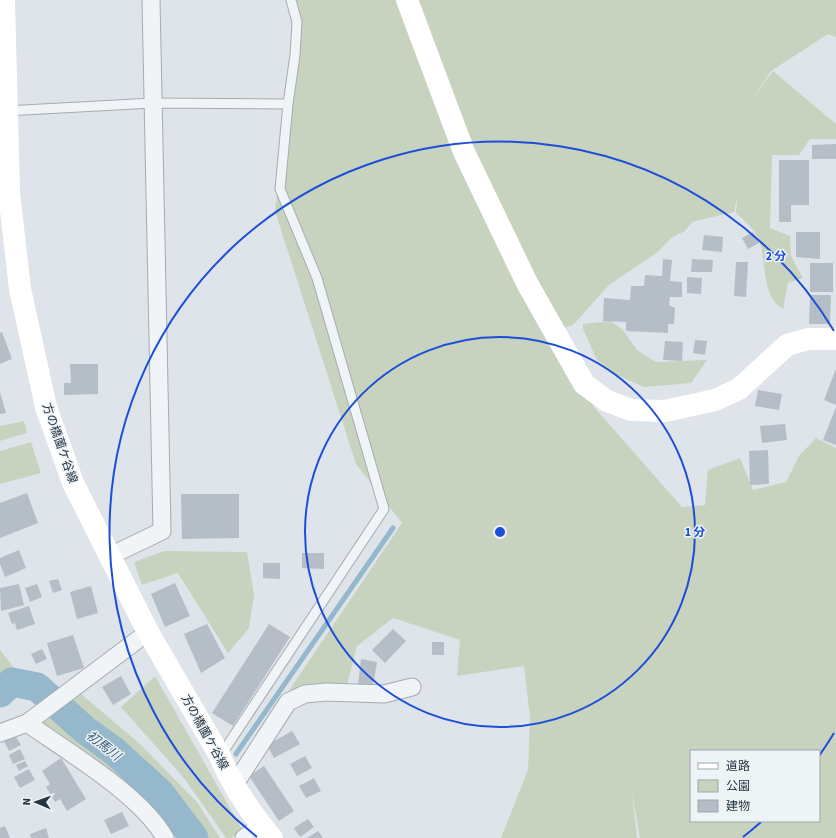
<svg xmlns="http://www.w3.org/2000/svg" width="836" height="838" viewBox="0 0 836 838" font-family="'Source Sans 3','Noto Sans JP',sans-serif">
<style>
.green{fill:#c7d3bf;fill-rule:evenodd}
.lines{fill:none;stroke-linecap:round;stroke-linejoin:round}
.stream{stroke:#96b8cc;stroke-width:5}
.river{stroke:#96b8cc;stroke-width:29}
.building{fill:#b5bec6}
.lane-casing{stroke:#a3acb3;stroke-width:11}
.street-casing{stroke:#a3acb3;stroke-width:19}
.lane{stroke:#f1f4f7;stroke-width:9}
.street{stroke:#f1f4f7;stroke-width:17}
.secondary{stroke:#fff;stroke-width:22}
.ring{fill:none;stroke:#1d4ed8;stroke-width:2}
.labels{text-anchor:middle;stroke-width:3;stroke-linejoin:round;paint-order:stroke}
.street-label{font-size:12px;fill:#263441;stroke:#eef3f6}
.water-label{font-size:13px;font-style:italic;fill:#2e5a77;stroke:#eef3f6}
.centre{fill:#1d4ed8;stroke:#eef3f6;stroke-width:2}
.ring-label{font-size:12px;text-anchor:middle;font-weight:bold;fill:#1d4ed8;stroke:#eef3f6;stroke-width:3;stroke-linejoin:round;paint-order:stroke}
</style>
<rect width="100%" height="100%" fill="#dee4e9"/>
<path class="green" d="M291,0H836V37L828,34L771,71L753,98L773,71L836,124V139H810L799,155H772L770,228L790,236L791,256L803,278L788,283L783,309C760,294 768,264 759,241C755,229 746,222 736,213L737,198L734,212L692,222L685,231L671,238L658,252L609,285L573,325L551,332L555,333L594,407L682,507L705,505L708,470L740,458L753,490L786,482L799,456L816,438L836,448V838H640L632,793L637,838H501L528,770L530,718L524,666L457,676L460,640L393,618L357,646L346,688L286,695L402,523L356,464L275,211L297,22ZM691,751H819V821H691Z
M611,321L622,329L637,350L656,362L707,360L691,383L644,387L617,375L597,360L583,329V324Z
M24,421L27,433L0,441V426Z
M31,442L41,473L0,484V451Z
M164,551L247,552L254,595L249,628L228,653L178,573L142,585L134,562Z
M0,650L23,679L0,695Z
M155,676L243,831L231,838H226L184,778L121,707Z
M74,688L140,744L197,802L220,838H176L163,816L125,781L34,718Z"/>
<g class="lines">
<path class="stream" d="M236,754L393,528"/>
<path class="river" d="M0,693L12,682L37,687L85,730L114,751L160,793L194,838"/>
</g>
<path class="building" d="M836,144V159H812V145Z
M779,160H809V205H791V222H779Z
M753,232L759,243L748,249L742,238Z
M796,232H820V259L796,257Z
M704,235L723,237L722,252L702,250Z
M663,259L672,260L670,281L682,282V297H670L669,305L675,308L674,324H668V333L626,331V322L603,321L604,298L630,300L631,286H644L645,275L662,276Z
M692,259L713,260L712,272H691Z
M736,262H748L746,297L734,296Z
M810,263H833V292H810Z
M687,277L702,278L701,294L687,293Z
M810,295H831L830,324H809Z
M2,332L12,359L0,364V333Z
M695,340L707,341L705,355L693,353Z
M665,341L683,342L682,361L663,360Z
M70,364H98V394L64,395V383H71Z
M836,369V405L824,400Z
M758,390L782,394L779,410L755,406Z
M0,392L6,413L0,414Z
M836,407V445L823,440Z
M785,424L787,440L762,443L760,426Z
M768,450L769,484L750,485L749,451Z
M27,493L38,523L0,538V503Z
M181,494H239V538L182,539Z
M19,550L26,568L5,577L0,564V558Z
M302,553H324V569L302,568Z
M263,563H280V579L263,578Z
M58,579L62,590L53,593L49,581Z
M175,583L190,616L165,627L151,594Z
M19,584L24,605L1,611L0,588Z
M37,584L42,597L30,602L25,588Z
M91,586L98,613L77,619L70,592Z
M29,606L35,624L17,630L15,623L12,624L8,613Z
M207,624L225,658L201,673L184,634Z
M269,624L290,637L233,726L212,713Z
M393,629L406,641L385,663L372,650Z
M73,635L84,668L57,676L47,643Z
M432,642H444V655H432Z
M42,649L47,659L36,664L31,654Z
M361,659L377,662L373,686L358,684Z
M121,676L131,694L113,705L102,687Z
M292,731L300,744L274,758L267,745Z
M15,735L21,745L9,751L4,741Z
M20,749L25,759L13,764L9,755Z
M305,756L312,768L297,776L290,764Z
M61,758L86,799L67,811L60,799L55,802L46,787L50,784L42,771Z
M25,761L28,766L19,771L16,765Z
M264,766L294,811L279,821L249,776Z
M29,769L35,780L20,788L14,777Z
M314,778L321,791L306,798L299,786Z
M122,812L129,826L111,834L104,820Z
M308,819L314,827L300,837L294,828Z
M5,826L10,838H0V828Z
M46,828L49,838H31L30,834Z
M318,831L323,838H307Z"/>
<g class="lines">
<g class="lane-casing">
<path id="lane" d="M5,111L153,103L288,104
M221,755L384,509L317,278L280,189L288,104L295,55L297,22L291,0"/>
</g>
<g class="street-casing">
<path id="street" d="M110,556L162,531L151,0
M27,723C68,752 141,795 165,838
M0,733L27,723L148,632
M235,784L288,702L305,694L326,692L384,694L412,687
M244,838L261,826"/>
</g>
<use href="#lane" class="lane"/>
<use href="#street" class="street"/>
<path class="secondary" d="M4,0L9,193L20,289L46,407L73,483L148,632L220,756C230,782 254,818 272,838
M407,0L464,152L527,283L584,384L607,401L631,410L665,411L715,400L739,389L787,345L808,339H836"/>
</g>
<g class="ring">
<circle cx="500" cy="532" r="195"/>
<path d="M834 733A390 390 0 0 1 819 756M761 822A390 390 0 0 1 743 837M257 837A390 390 0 1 1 834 331"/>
</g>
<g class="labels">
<g class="street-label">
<text transform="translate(60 443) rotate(71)" y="4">方の橋薗ケ谷線</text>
<text transform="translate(205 732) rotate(61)" y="4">方の橋薗ケ谷線</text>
</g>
<g class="water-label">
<text transform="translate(104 745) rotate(38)" y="5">初馬川</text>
</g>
</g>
<circle cx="500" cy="532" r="6" class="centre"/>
<g class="ring-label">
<text x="776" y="260">2 分</text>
<text x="695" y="536">1 分</text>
</g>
<rect x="690" y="750" width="130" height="72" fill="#eef3f6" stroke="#9ea7ae"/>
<rect x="698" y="763" width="20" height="6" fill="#ffffff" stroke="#9ea7ae"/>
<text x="726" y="770" font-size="12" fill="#263441">道路</text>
<rect x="698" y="780" width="20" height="12" fill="#c7d3bf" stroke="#9ea7ae"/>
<text x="726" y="790" font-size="12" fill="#263441">公園</text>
<rect x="698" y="800" width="20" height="12" fill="#b5bec6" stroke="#9ea7ae"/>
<text x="726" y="810" font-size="12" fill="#263441">建物</text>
<g transform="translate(36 802) rotate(272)" stroke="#eef3f6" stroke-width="3" paint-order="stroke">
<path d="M0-3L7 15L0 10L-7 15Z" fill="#263441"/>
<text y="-6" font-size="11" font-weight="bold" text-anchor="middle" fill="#263441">N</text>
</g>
</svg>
